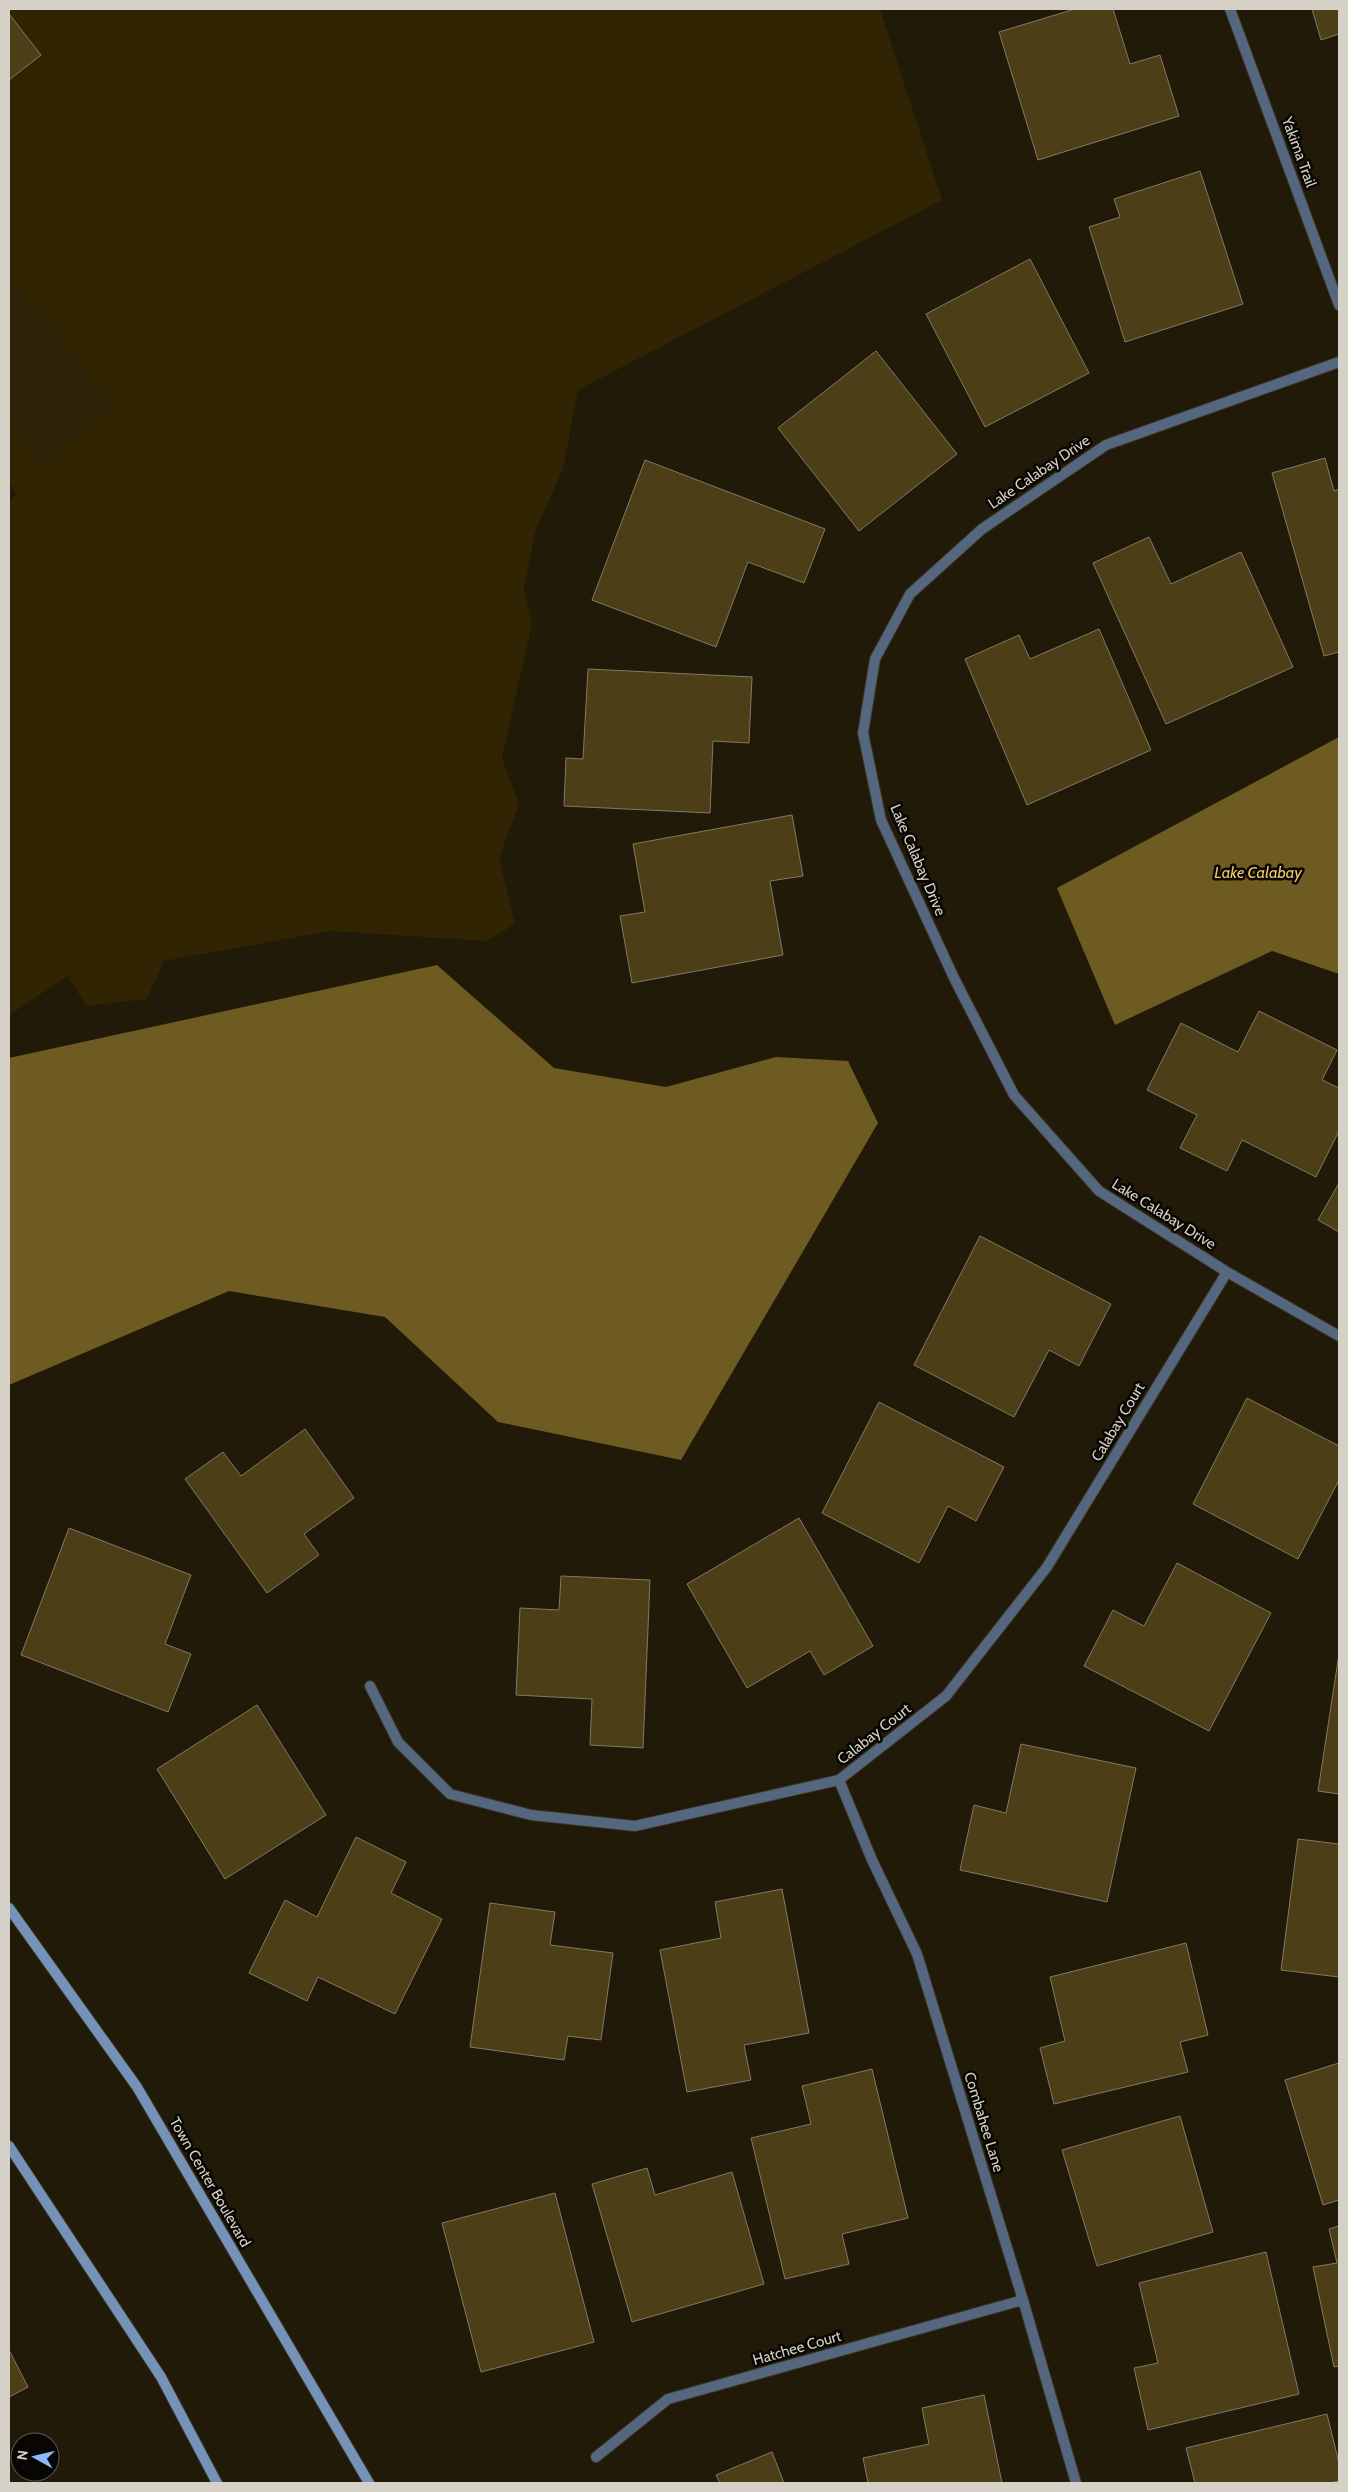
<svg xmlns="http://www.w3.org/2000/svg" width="1348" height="2492" viewBox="0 0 1348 2492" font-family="Cabin,sans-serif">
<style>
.built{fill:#2c2308}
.green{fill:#302402}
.water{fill:#6e5b21}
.building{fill:#4c3e16;stroke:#827a65}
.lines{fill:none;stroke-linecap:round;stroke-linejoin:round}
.street-casing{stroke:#3a3423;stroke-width:12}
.secondary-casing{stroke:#3a3423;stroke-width:12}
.street{stroke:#54677f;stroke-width:10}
.secondary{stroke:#7592b9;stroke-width:10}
.labels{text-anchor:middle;stroke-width:5;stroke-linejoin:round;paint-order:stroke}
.street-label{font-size:15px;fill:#d5d1c6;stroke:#080602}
.water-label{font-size:16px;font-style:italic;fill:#f2cd65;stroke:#080602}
</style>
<rect width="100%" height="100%" fill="#211a08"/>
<path class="built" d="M9,276L113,406L42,464L9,423Z"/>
<path class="green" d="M9,9H880L942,200L578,390L563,469L535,531L524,589L532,624L502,758L519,805L499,858L515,924L487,941L331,931L164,961L147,999L86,1006L68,976L9,1015V501L17,494L9,483V423L42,464L112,406L9,276Z"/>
<path class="water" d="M1339,737V974L1272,951L1115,1025L1057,888Z
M437,965L554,1068L666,1087L776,1057L848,1061L878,1123L681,1460L498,1422L385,1317L229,1291L9,1385V1058Z"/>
<path class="building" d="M1075,9H1113L1130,64L1160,55L1179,116L1038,160L999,32Z
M1312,9H1339V34L1321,40Z
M9,14L41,55L9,80Z
M1200,171L1243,304L1125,342L1089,227L1120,217L1114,199Z
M1030,259L1089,373L985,427L926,314Z
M876,351L957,454L859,531L778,428Z
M1325,458L1334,491L1339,489V652L1324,656L1272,473Z
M645,460L825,529L804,583L748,562L716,647L592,600Z
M1149,537L1171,584L1241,552L1293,667L1166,724L1093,563Z
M1099,629L1151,750L1027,805L965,659L1019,635L1030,659Z
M588,669L752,677L749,743L713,741L710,813L564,806L566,758L583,759Z
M792,815L803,876L770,881L783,955L632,983L620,916L645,912L633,844Z
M1259,1011L1337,1050L1322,1080L1339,1088V1131L1316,1177L1242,1140L1227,1171L1180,1148L1197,1115L1147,1090L1181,1023L1238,1052Z
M1339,1183V1232L1318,1220Z
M980,1236L1111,1304L1079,1366L1049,1350L1014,1417L914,1365Z
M1247,1398L1339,1446V1480L1298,1559L1193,1504Z
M879,1402L1004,1467L976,1521L948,1506L919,1563L822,1513Z
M305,1429L354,1498L304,1534L319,1555L267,1593L185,1479L223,1452L241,1476Z
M799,1518L873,1646L824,1675L810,1651L747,1688L687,1584Z
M69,1528L191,1575L165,1644L191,1654L168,1712L21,1655Z
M1177,1563L1271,1613L1209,1731L1084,1666L1113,1610L1144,1626Z
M561,1576L650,1580L643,1748L590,1745L592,1699L516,1695L520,1608L559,1610Z
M1339,1654V1794L1318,1791Z
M257,1705L326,1815L225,1879L157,1769Z
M1021,1744L1136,1768L1107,1902L960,1870L974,1805L1006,1813Z
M356,1837L406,1862L391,1893L442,1919L395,2014L318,1977L307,2001L249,1973L285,1900L317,1917Z
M1298,1839L1339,1844V1977L1281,1970Z
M782,1889L809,2033L744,2045L751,2080L687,2092L660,1950L721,1938L715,1902Z
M490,1903L555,1912L550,1945L613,1953L601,2040L568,2036L564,2060L470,2047Z
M1186,1943L1208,2035L1180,2042L1188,2072L1054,2104L1040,2048L1065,2041L1050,1977Z
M1339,2063V2200L1323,2205L1285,2080Z
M872,2069L908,2218L842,2234L849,2264L785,2279L751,2138L811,2124L802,2086Z
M1180,2116L1213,2232L1097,2266L1062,2150Z
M647,2168L655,2195L732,2172L764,2284L632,2322L592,2184Z
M555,2193L594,2342L481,2372L442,2223Z
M1339,2226V2366L1334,2367L1313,2267L1337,2263L1329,2229Z
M1266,2252L1299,2394L1148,2430L1134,2368L1158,2363L1139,2283Z
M9,2350L28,2387L9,2397Z
M984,2395L1002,2483H868L863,2458L929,2444L922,2408Z
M1327,2414L1339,2463V2481L1329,2483H1195L1186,2448Z
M772,2452L784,2483H720L716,2475Z"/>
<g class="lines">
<g class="street-casing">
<path id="street" d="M1230,9L1339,305
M1339,362L1106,445L982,529L910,594L875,659L863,733L881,820L954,978L1014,1095L1099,1191L1227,1272L1339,1336
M370,1686L398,1742L450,1794L531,1815L635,1826L839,1780L946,1696L1047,1567L1227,1272
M839,1780L872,1860L917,1954L1023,2300L1076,2483
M596,2457L668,2399L1023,2300"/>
</g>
<g class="secondary-casing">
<path id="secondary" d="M9,1908L137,2087L369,2483
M9,2146L161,2377L217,2483"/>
</g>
<use href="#street" class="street"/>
<use href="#secondary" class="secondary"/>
</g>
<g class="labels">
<g class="street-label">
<text transform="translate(1299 152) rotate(70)" y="5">Yakima Trail</text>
<text transform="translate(1039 472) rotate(-34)" y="5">Lake Calabay Drive</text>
<text transform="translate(918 860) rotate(67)" y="5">Lake Calabay Drive</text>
<text transform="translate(1164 1214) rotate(32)" y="5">Lake Calabay Drive</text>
<text transform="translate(1118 1422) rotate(-59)" y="5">Calabay Court</text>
<text transform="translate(874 1734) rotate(-38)" y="5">Calabay Court</text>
<text transform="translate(984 2122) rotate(73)" y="5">Combahee Lane</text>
<text transform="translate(210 2182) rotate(60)" y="5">Town Center Boulevard</text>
<text transform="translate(797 2348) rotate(-16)" y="5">Hatchee Court</text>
</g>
<g class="water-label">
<text x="1258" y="878">Lake Calabay</text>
</g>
</g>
<rect width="1348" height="2492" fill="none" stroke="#d5d1c6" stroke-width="20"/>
<g transform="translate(35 2457) rotate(278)"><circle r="24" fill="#080602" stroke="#5a5750"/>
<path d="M0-4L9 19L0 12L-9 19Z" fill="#89bafc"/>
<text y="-8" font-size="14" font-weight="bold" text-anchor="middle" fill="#d5d1c6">N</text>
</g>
</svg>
